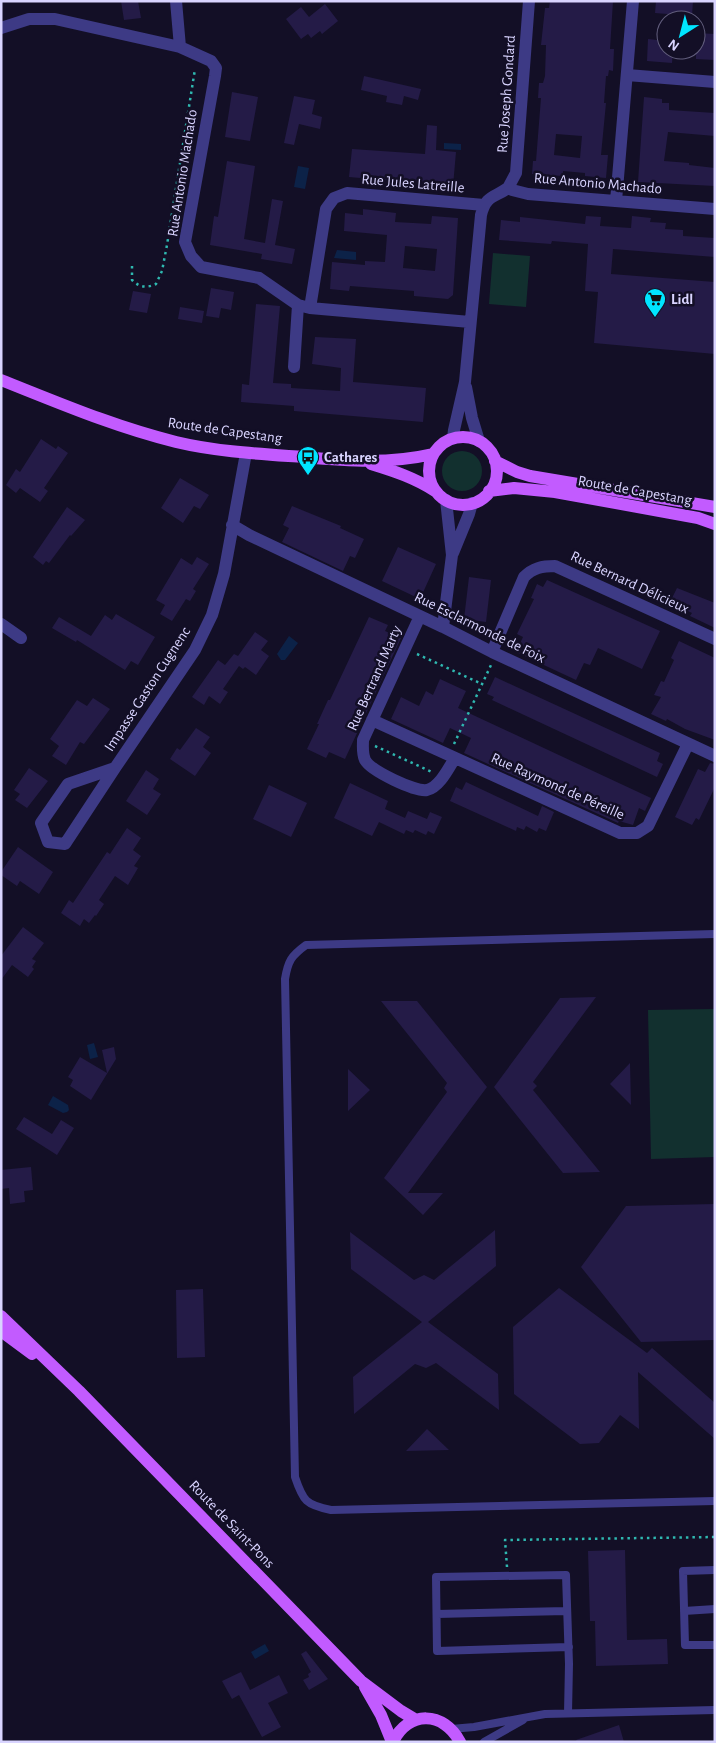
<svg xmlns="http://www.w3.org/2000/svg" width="716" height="1743" viewBox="0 0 716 1743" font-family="'Alegreya Sans',sans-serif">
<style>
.green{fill:#12302f}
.water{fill:#0c2248}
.building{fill:#241b47;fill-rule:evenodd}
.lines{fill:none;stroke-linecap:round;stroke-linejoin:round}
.path{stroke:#2fb8b0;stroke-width:2.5;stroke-dasharray:2.5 4;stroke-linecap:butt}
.lane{stroke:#3d3a85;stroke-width:8}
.street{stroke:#3d3a85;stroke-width:12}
.primary{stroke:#c25bff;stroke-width:12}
.labels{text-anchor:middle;stroke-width:5;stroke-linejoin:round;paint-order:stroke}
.street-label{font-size:15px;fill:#d9d4ff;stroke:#130f26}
.poi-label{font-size:15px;font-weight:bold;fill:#d9d4ff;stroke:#130f26;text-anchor:start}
</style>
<rect width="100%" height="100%" fill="#130f26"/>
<path class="green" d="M493,253L530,256L526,307L489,304Z
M442 471a20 20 0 1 1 40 0a20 20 0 1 1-40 0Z
M715,1009V1157L651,1159L648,1010Z"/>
<path class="water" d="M444,143L461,144V150L444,149Z
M298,166L309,168L305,189L294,187Z
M337,250L356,252V260L334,258Z
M289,636L298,643L285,660H281L277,654Z
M94,1043L98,1057L90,1059L87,1045Z
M53,1096L68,1105L69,1110L67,1112L63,1113L48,1105Z
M265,1644L269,1651L255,1659L251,1652Z"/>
<path class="building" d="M121,1H138L141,18L124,20Z
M550,1H613L610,49H614L613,71L609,70L608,76H606L604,103H606L601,155H608L606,178L585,176V173L563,171V176L532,174L533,161H536L541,98H538L539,83H543L545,76L546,45H541L545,8H549ZM556,134L582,136L580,158L554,155Z
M656,1H693L692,16L655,13Z
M325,4L338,21L322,34L320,31L311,38L308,34L301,39L286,19L301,7L309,17Z
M696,33L715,34V60L696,59Z
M648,39L666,41V50H673L672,63L647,61Z
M364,76L421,89L418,100L404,96L402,105L386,102L387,96L361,90Z
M232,92L258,97L250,141L225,137Z
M294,96L315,100L312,114L322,117L320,129L299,124L294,145L284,143Z
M644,97L662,99V103H669V110L715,113V136L668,132L664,161L689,163V165L715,168V186L638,182Z
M427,125L437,126L436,150L456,152L453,186L349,177L352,149L425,154Z
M227,161L255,166L244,239L265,243L272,199L283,201L275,245L295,249L292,264L261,259L262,254L210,245L214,216L218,217Z
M363,209L396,213L395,222L431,224L432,216L458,218L453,295L448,299L414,296V291L350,286L349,291L330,289L332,262L365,265V261L385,262L387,235L344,231L345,213L363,215ZM405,246L437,249L435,271L403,268Z
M586,216L601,217L600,226L631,228L632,216L651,218L650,222L666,223L665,229L683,230V236L715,238V257L613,249L611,274L715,282V354L594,343L598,292L585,291L588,244L552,241L551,244L499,240L501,220L520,222V217L585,224Z
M211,288L234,292L231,310L221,308L219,318L206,316Z
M133,291L151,294L147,313L129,310Z
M256,304L280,306L273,383L291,384V388L340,391L341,368L312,364L315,337L356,339L353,382L426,388L423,422L294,411V406L241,402L242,384L249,385Z
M180,307L204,311L202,323L178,319Z
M41,439L56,449L58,446L68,453L44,488L48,491L40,502L20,488L16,493L6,485L16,469L20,472Z
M180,478L209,495L200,509L194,506L183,523L161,508Z
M292,506L341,526L340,528L364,539L355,558L350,556L343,571L282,542L289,528L283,525Z
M67,507L85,520L71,536L70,535L49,563L46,561L43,565L33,557Z
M398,547L436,564L420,599L382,581Z
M197,557L209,564L193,589L196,591L190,601L186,599L172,621L160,614L165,605L156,600L181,558L192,565Z
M469,577L491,580L486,622L464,619Z
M547,580L660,631L642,669L598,648L590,665L584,663L576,680L516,652L523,637L517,634L534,599L531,598L537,584L543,587Z
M677,588L715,603V628L690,616L692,613L670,602Z
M116,614L155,637L138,665L131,661L125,670L77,640L76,642L52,628L59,617L91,636L105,615L112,620Z
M369,617L388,625L385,631L401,638L345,759L329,752L326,758L307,749L319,724H317L328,700H330Z
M255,632L268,641L261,650L269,656L256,675L245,667L243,669L239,666L223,689L228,692L220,704L209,696L204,705L192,697L218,660L225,665L234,654L238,656Z
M679,641L715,658V740L685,729L667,719L666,721L651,714L661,697L654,695L661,681L664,682L674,660L671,658Z
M495,677L660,753L657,761L663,764L657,777L492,700L494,697L487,694Z
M440,679L466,691L458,708L651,798L645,811L639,808L633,825L619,821L618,823L464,753L471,738L450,728L443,743L391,719L401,697L419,706L426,691L433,695Z
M93,698L110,709L84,744L80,742L66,765L52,756L59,746L50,739L77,700L87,706Z
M196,728L210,737L203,747L211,753L195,776L170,759L177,748L180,750Z
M710,763L715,764V787L699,820L696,818L692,825L675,817L698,769L705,772Z
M29,768L48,781L27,808L15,800L20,794L14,790Z
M146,770L159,779L153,789L161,794L147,815L126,801Z
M466,782L538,816L542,806L554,812L546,831L539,828L537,832L526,826L524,830L517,827L516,831L450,801L456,787L462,790Z
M350,783L388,801L385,809L405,818L408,811L427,819L430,812L442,817L434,834L428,831L426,835L415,830L413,833L406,830L404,834L379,822L372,836L334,818Z
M269,785L307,803L291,837L253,819Z
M127,828L141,838L133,850L141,856L134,866L138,868L128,885L115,876L99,900L104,904L96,916L95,915L89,923L84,919L80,926L61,913L69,900L73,903L107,852L110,854Z
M18,847L53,872L39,894L20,881L17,886L1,875V872Z
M23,927L44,943L32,959L36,961L32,967L34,969L28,977L12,965L1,980V956Z
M596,997L533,1082L537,1086L533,1090L600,1172L563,1173L494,1087L560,998Z
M381,1001H417L487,1087L408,1193H443L423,1215L384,1178L447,1092L444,1088L447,1083Z
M114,1047L116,1059L91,1100L70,1086L73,1080L68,1077L80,1057L107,1073L102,1050Z
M630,1063L631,1105L610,1084Z
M348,1069L370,1090L348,1111Z
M24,1117L52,1134L61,1120L74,1128L57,1155L16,1129Z
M31,1167L33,1190L24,1191L25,1202L10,1204L9,1188L1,1189V1170Z
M715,1204V1340L641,1342L581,1267L626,1206Z
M495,1230L496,1266L428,1322L498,1374L499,1410L436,1363L426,1368L415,1364L354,1414L353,1377L422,1322L351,1269L350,1232L414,1280L424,1275L434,1280Z
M559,1288L647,1353L652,1348L715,1403V1439L638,1372L639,1429L620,1415L599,1443L580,1444L514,1394L513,1327Z
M203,1289L205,1357L177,1358L176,1290Z
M427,1429L449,1450L406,1451Z
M625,1550L627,1640L667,1639L668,1664L596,1666L595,1621H590L588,1551Z
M306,1651L328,1679L309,1690L303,1680L309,1677L308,1674L311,1672L301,1654Z
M241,1672L250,1690L279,1675L288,1693L268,1703L281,1727L262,1737L239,1695L232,1699L222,1681Z
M619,1725L624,1742H577L576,1740Z"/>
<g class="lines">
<path class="path" d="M132,266V280C140,288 147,288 156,284L162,271L167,245L195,69
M417,654L482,684
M454,744L491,665
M375,746L432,772
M507,1567L505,1540L715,1537"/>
<path class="lane" d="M715,934L306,945C291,956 288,961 285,979L295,1477C303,1501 306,1505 331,1510L715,1501
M715,1570L683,1571L685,1645H715
M684,1611L715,1609
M437,1614L567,1611
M568,1713L569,1664L566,1575L436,1577L437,1651L569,1647
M451,1729L474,1727L545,1714L715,1710
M484,1742L523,1720"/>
<path class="street" d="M176,1L180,47
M1,28L29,19H55L180,47L211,61L216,68L215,76L185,242L191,256L201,267L259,278L298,305L310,308L470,322
M627,75L715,82
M508,188L516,173L529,1
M616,201L633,1
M310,308L326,209L334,198L347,193L484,205
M294,367L298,305
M466,387L472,418L479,441
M453,438L454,430L465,382L481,215C486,195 494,198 508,188L512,190L528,194L715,209
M232,525L249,535L443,627L492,652L715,756
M453,553L469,514L472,503
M420,616L363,740C363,747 362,753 365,760C371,771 415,792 427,790C440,787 449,767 455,758
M1,624L21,638
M443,627L452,555L446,500
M492,652L524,577C533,568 542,566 555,566L715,639
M372,720L620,833H637L648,826L688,744
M115,768L65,844L48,842L41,823L68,784L115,768L195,650L212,615L224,574L246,453"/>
<path class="primary" d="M1,380C59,403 115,427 176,442C218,452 262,454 304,457C348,461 390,464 433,454
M429 471a34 34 0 1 1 68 0a34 34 0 1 1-68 0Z
M495,461L517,472L530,476L715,507
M371,464C394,471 415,478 435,491
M489,491L514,488L555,492L698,518L715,524
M1,1316L79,1391L361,1681L401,1711L416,1720
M1,1331L32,1354
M365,1687L381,1715L392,1742
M393,1742C408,1710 444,1711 460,1742"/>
</g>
<defs>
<g id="supermarket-pin" transform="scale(1.125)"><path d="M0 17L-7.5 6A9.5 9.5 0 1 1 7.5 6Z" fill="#00e5ff" stroke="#130f26"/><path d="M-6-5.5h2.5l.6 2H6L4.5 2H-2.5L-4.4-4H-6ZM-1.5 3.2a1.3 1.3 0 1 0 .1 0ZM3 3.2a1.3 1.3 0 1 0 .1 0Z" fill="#111"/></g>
<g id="bus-pin" transform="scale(1.125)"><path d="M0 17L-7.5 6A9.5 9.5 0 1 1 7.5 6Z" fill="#00e5ff" stroke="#130f26"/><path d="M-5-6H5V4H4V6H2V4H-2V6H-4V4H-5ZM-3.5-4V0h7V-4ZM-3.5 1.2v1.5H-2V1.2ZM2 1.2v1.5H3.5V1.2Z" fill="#111"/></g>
</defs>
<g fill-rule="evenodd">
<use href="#supermarket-pin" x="655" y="299"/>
<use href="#bus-pin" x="308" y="457"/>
</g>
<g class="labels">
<g class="street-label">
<text transform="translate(506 94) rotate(-86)" y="5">Rue Joseph Gondard</text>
<text transform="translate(182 173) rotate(-81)" y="5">Rue Antonio Machado</text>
<text transform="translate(413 183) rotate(5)" y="5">Rue Jules Latreille</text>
<text transform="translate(598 183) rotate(5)" y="5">Rue Antonio Machado</text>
<text transform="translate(225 430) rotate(8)" y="5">Route de Capestang</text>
<text transform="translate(635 490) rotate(10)" y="5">Route de Capestang</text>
<text transform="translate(630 582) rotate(25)" y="5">Rue Bernard Délicieux</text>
<text transform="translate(480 627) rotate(26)" y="5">Rue Esclarmonde de Foix</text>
<text transform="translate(374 678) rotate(-66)" y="5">Rue Bertrand Marty</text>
<text transform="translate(147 689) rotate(-57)" y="5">Impasse Gaston Cugnenc</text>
<text transform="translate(558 786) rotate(24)" y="5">Rue Raymond de Péreille</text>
<text transform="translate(232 1524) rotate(46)" y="5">Route de Saint-Pons</text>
</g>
<g class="poi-label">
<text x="671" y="304">Lidl</text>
<text x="324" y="462">Cathares</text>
</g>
</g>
<rect width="716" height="1743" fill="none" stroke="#d9d4ff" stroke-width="5"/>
<g transform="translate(681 35) rotate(216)"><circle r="24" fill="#130f26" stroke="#625e7d"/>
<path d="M0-4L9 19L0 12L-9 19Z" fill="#00e5ff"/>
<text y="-8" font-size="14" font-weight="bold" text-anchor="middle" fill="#d9d4ff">N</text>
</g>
</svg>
